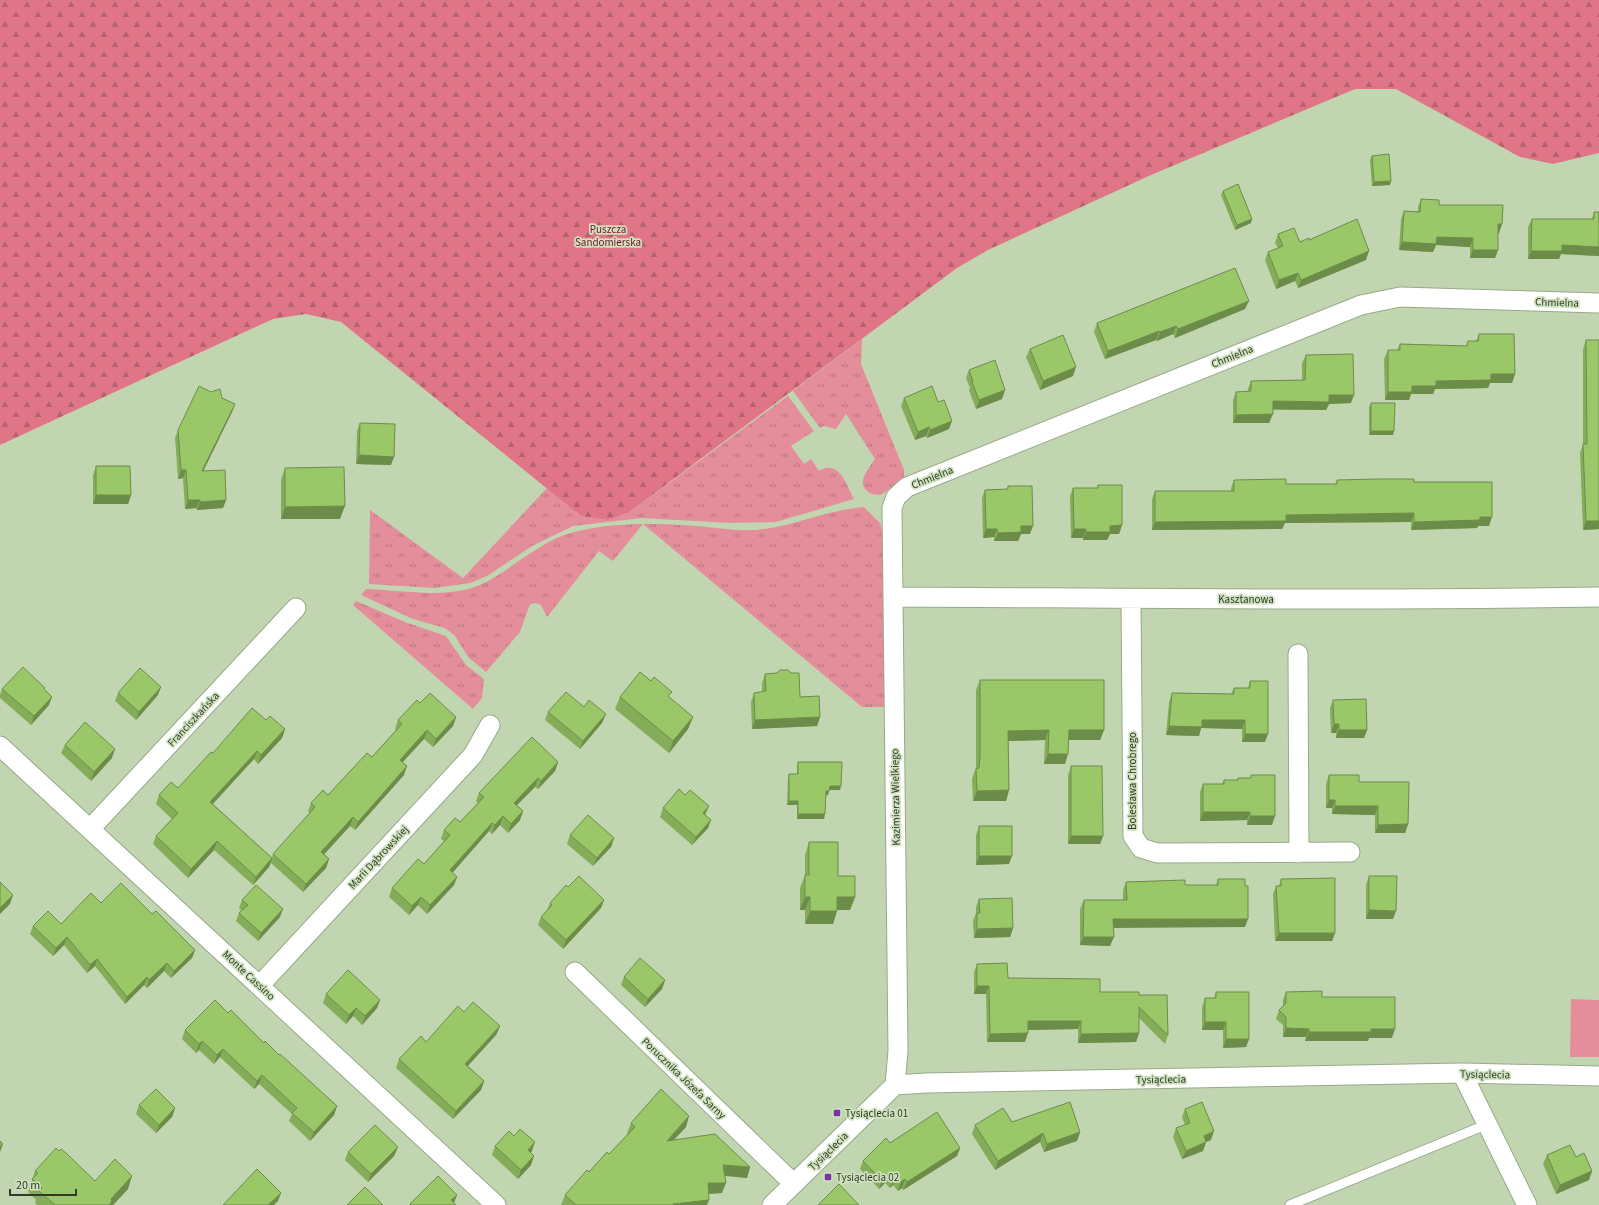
<svg xmlns="http://www.w3.org/2000/svg" width="1599" height="1205" viewBox="0 0 1599 1205" font-family="'Source Sans 3',sans-serif">
<style>
.grass{fill:url(#grass-tufts)}
.forest{fill:url(#forest-firs)}
.park{fill:#e48e9c}
.lines{fill:none;stroke-linecap:round;stroke-linejoin:round}
.lane-casing{stroke:#97aa87;stroke-width:11}
.street-casing{stroke:#97aa87;stroke-width:21}
.lane{stroke:#fff;stroke-width:9}
.street{stroke:#fff;stroke-width:19}
.wall{fill:#84ac59}
.shaded-wall{fill:#6c8c49}
.building{fill:#9ac868;stroke:#6c8c49}
.poi-dot{fill:#7a32a5;stroke:#cfe2be;stroke-width:1.5}
.labels{text-anchor:middle;stroke-width:3.5;stroke-linejoin:round;paint-order:stroke}
.park-label{font-size:11px;fill:#751230;stroke:#cfe2be}
.street-label{font-size:11px;fill:#32392b;stroke:#cfe2be}
.poi-label{font-size:11px;fill:#32392b;stroke:#cfe2be;text-anchor:start}
</style>
<defs>
<pattern id="grass-tufts" width="24" height="20" patternUnits="userSpaceOnUse"><rect width="24" height="20" fill="#e48e9c"/><path d="M3 7l-1-3M5 7V3M7 7l1-3M15 17l-1-3M17 17v-4M19 17l1-3" fill="none" stroke="#b9757f"/></pattern>
<pattern id="forest-firs" width="22" height="20" patternUnits="userSpaceOnUse"><rect width="22" height="20" fill="#e17588"/><path d="M5 1l3.5 6h-7zM16 11l3.5 6h-7z" fill="#b7616f"/></pattern>
</defs>
<rect width="100%" height="100%" fill="#c2d5b1"/>
<path class="grass" d="M862,339L861,364L904,470V477C896,481 890,490 882,494C878,495 873,495 870,493C854,483 869,469 875,459L846,414L836,429L823,426L820,428L793,391Z
M788,396L814,431L791,446L804,464L811,459L819,471C839,458 847,486 854,499L776,522L729,523L642,518L573,526L532,546L487,576L470,583L435,588L369,584L370,510L463,578L547,488L581,516L608,520L628,513Z
M864,507L880,523L883,533L885,707H862L643,524L613,561L599,551L547,617L541,605L536,603L530,604L520,632L486,672L468,657L455,636L445,628L413,619L361,595L366,589C405,590 453,601 488,581C517,565 542,540 574,532C609,523 648,523 683,525C706,526 731,531 755,530C793,527 826,510 864,507Z
M356,601L405,622L446,636L466,665L484,679L482,698L473,709L353,605Z"/>
<path class="forest" d="M0,0H1599V153L1553,164L1520,157L1396,89H1355L1151,175L988,250L957,268L628,513L608,520L581,516L341,322L306,314L273,319L0,445Z"/>
<path class="park" d="M1571,999L1599,1000V1057H1570Z"/>
<g class="lines">
<g class="lane-casing">
<path id="lane" d="M1290,1205L1488,1124"/>
</g>
<g class="street-casing">
<path id="street" d="M893,597C1128,598 1364,601 1599,597
M1131,599L1133,836L1141,848L1157,853L1350,852
M1298,654L1299,853
M0,746L496,1205
M90,829L296,608
M575,972L794,1184
M260,985L473,755L490,725
M1462,1073L1527,1205
M895,1085L898,1051L892,508L896,497L907,487L1361,305L1400,297L1599,303
M772,1205L895,1085L926,1083L1462,1073L1599,1076"/>
</g>
<use href="#lane" class="lane"/>
<use href="#street" class="street"/>
</g>
<path class="wall" d="M1372,156L1390,185L1372,186L1370,160Z
M1223,191L1251,223L1235,230L1221,195Z
M1421,199L1502,224L1499,233H1498V250L1495,258H1470V247L1436,245L1433,252L1399,250L1401,219L1404,211H1418V207Z
M1594,212H1599V256L1561,254L1559,259H1528V227L1532,219H1592Z
M1278,234L1300,242L1309,240L1366,260L1298,288L1295,281L1276,289L1265,260L1268,252L1278,248L1275,243Z
M1245,309L1175,338L1173,334L1157,341L1156,340L1105,359L1094,332L1097,323Z
M1479,334L1515,374L1512,383H1490L1488,388L1435,389L1433,394H1411L1409,400H1385L1384,359L1388,350H1397L1400,344L1466,346L1468,341H1476Z
M1586,340L1599,529L1583,530L1580,453L1583,444V349Z
M1030,349L1073,376L1040,390L1026,357Z
M1306,355L1351,403L1329,404L1326,410H1273L1269,423H1233V400L1236,392H1248V389L1251,381L1302,380V363Z
M969,370L1002,399L976,409L969,390L970,388L966,378Z
M222,398L235,404L232,412L203,471L226,500L223,508L197,510L196,508L185,509L183,478L178,479L175,438L178,430Z
M904,398L949,429L927,438L926,436L915,440L901,406Z
M1371,403L1393,435H1369V407Z
M360,423L391,465L356,464L357,431Z
M96,466L131,495L128,504H93V475Z
M285,468L340,519H281V480Z
M1234,480L1286,484H1335L1337,480L1414,482L1489,526H1478L1477,528L1411,530V522L1285,523L1282,529L1152,530V499L1155,491H1231V488Z
M1098,485L1122,525L1119,534H1110L1107,540H1083V538H1071L1070,496L1073,488H1097Z
M1008,486L1030,534H1021L1018,541H994V537L983,538L982,498L985,490L1007,489Z
M765,674L820,717L817,726L752,729L751,702L754,693L762,692V683Z
M980,680L1104,730L1100,740H1069L1065,764H1044L1045,740L1008,741L1009,790L1006,801H973L972,779L976,767V690Z
M1250,681L1265,742H1242V729L1201,728L1199,736L1166,735L1169,702L1172,693L1231,694L1234,688H1248Z
M2,689L44,690L49,705L31,725L0,698V695Z
M118,693L158,695L136,720L115,701Z
M620,697L670,698L693,717L688,729L669,753L615,709Z
M1333,700L1367,730L1364,738H1336V733H1331L1330,708Z
M420,703L456,717L453,726L433,747L424,739L403,762L404,775L355,830L350,826L324,854L329,859L326,868L303,892L271,863L269,867L253,885L214,850L188,878L153,844L156,836L172,819L156,804L159,795L178,788L213,753L266,720L285,729L282,738L258,764L254,759L213,804L272,858L273,854L310,813L308,811L311,803L328,795L372,757L396,730L395,729L398,720Z
M548,712L602,723L580,749L545,720Z
M65,745L112,758L91,781L61,753Z
M558,762L555,771L538,789L535,787L517,805L523,811L520,820L508,833L500,825L492,834L489,831L452,873L457,877L454,885L427,914L418,905L409,915L389,897L392,888L424,864L444,841L441,839L444,830L460,822L478,803L476,801L479,793Z
M798,762L840,790H829L828,795H826L824,819H797V805H787L788,778L789,774H797V766Z
M1071,766L1103,836L1100,844H1068V775Z
M1251,775L1272,825H1247V820L1200,821V792L1203,784H1222L1224,780H1237L1238,778H1250Z
M1329,775L1359,782L1408,824L1405,833H1375V815L1332,814V808H1326V784Z
M685,795L706,815L708,828L692,845L660,817L663,808Z
M979,826L1009,864L976,865V835Z
M570,835L614,838L611,847L593,866L567,844Z
M809,842L855,897L850,910H837L833,924H805V910H800V888L805,875V855Z
M1369,876L1393,919H1366V885Z
M1218,879L1245,927H1114L1110,946L1080,945V909L1084,900H1123V890L1126,882L1185,885H1216Z
M1281,879L1335,933L1332,941H1275L1273,894L1276,886H1279Z
M568,887L604,900L601,908L563,949L538,925L541,917L547,910L550,903Z
M979,899L1013,928L1010,937L974,938L973,921L976,913V907Z
M242,900L280,917L258,941L236,921L239,913L242,911L239,908Z
M101,903L152,914L195,950L192,958L171,978L164,971L147,988L144,985L125,1004L95,966L87,973L64,945L53,956L30,934L33,926L61,924Z
M977,964L1008,978L1100,992L1139,995L1168,1035L1165,1044L1139,1018V1033L1136,1042L1078,1043V1029L1028,1030L1025,1042H987L986,994H974V972Z
M624,977L665,980L662,989L645,1007L621,985Z
M1216,992L1249,1039L1246,1047L1223,1048V1030H1202V1007L1205,998H1214Z
M1286,992L1322,997L1392,1038H1369L1368,1041H1305L1306,1037H1283V1025L1276,1019L1279,1010L1283,1006V1000Z
M326,994L380,1000L377,1008L362,1025L353,1016L346,1024L323,1003Z
M464,1012L500,1026L496,1035L468,1066L484,1081L481,1090L453,1119L396,1068L399,1059L426,1042Z
M228,1013L279,1055L337,1106L334,1115L310,1141L289,1121L292,1114L259,1084L254,1089L220,1057L214,1064L199,1050L196,1053L182,1039L185,1030Z
M139,1105L175,1108L172,1117L156,1133L136,1114Z
M1185,1109L1211,1140L1206,1142L1203,1151L1182,1159L1173,1137L1176,1128L1185,1125L1182,1117Z
M1012,1122L1080,1132L1077,1141L1044,1152L1040,1142L995,1170L972,1134L975,1125Z
M631,1123L686,1127L674,1140L750,1167L747,1178L725,1176L722,1193L708,1194L709,1200L707,1205H561L565,1195L609,1154L628,1134L627,1133Z
M514,1136L532,1151L530,1153L531,1165L518,1179L492,1155L495,1146Z
M890,1143L960,1148L957,1156L903,1190L902,1188L898,1191L893,1185L890,1188L885,1183L879,1189L860,1169L863,1161Z
M398,1147L394,1156L368,1182L345,1160L348,1152Z
M1547,1155L1576,1157L1592,1171L1589,1180L1556,1194L1543,1164Z
M35,1171L95,1181L128,1189L113,1205H37L35,1203L36,1200L28,1192Z"/>
<path class="shaded-wall" d="M1391,181L1390,185L1372,186L1374,182Z
M1252,219L1251,223L1235,230L1237,225Z
M1498,224H1502L1499,233H1495Z
M1437,237L1473,238L1470,247L1436,245L1433,252L1399,250L1402,242Z
M1562,245L1599,247V256L1561,254L1559,259H1528L1531,251Z
M1473,250H1498L1495,258H1470Z
M1369,251L1366,260L1298,288L1301,280Z
M1298,273L1295,281L1276,289L1279,280Z
M1249,301L1245,309L1175,338L1178,329Z
M1176,326L1173,334L1157,341L1160,332Z
M1159,331L1156,340L1105,359L1108,351Z
M1076,367L1073,376L1040,390L1043,381Z
M1491,374H1515L1512,383H1490L1488,388L1435,389L1433,394H1411L1409,400H1385L1388,392L1412,386L1436,381Z
M1005,390L1002,399L976,409L979,400Z
M1329,395H1354L1351,403L1329,404L1326,410L1269,409L1273,401Z
M235,404L232,412L199,480L202,471Z
M1273,414L1269,423H1233L1236,415Z
M952,421L949,429L927,438L930,430Z
M929,427L926,436L915,440L918,432Z
M1371,431H1394L1393,435H1369Z
M359,455L394,457L391,465L356,464Z
M181,470H186L183,478L178,479Z
M96,495H131L128,504H93Z
M188,500H200L196,508L185,509Z
M226,500L223,508L197,510L200,502Z
M345,506L340,519H281L285,507Z
M1414,513L1411,522L1285,523L1282,529L1152,530L1155,522L1286,515Z
M1480,517H1492L1489,526H1478L1477,528L1411,530L1414,522Z
M1586,521H1599V529L1583,530Z
M1122,525L1119,534H1110L1107,540H1083L1086,532L1110,526Z
M1021,526H1033L1030,534H1021L1018,541H994L998,533Z
M986,529H997L994,537L983,538Z
M1074,529H1086L1083,538H1071Z
M161,687L158,695L136,720L139,712Z
M52,697L49,705L31,725L34,716Z
M606,714L602,723L580,749L583,741Z
M456,717L453,726L433,747L436,739Z
M693,717L688,729L669,753L673,741Z
M820,717L817,726L752,729L755,720Z
M1202,720H1245L1242,729L1201,728L1199,736L1166,735L1169,726Z
M1334,724H1339L1336,733H1331Z
M285,729L282,738L258,764L261,755Z
M427,730L424,739L397,768L400,760Z
M1049,730L1045,740L1004,741L1008,731Z
M1069,730H1104L1100,740H1065Z
M1339,730H1367L1364,738H1336Z
M1245,734H1268L1265,742H1242Z
M115,749L112,758L91,781L94,772Z
M257,751L254,759L207,810L210,802Z
M1048,754H1068L1065,764H1044Z
M558,762L555,771L538,789L541,781Z
M407,766L404,775L355,830L358,822Z
M538,778L535,787L511,811L514,803Z
M830,786H841L840,790H828Z
M1009,790L1006,801H973L977,791Z
M826,791H829L828,795H824Z
M1329,800H1335L1332,808H1326Z
M789,801H798L797,805H787Z
M709,806L705,815L703,813Z
M1335,806H1378L1375,815L1332,814Z
M523,811L520,820L508,833L511,824Z
M1203,812H1250L1247,820L1200,821Z
M798,814H825L824,819H797Z
M503,816L500,825L492,834L495,825Z
M1250,816H1275L1272,825H1247Z
M353,817L350,826L318,861L321,852Z
M711,820L708,828L692,845L696,837Z
M492,823L489,831L447,879L450,870Z
M1408,824L1405,833H1375L1378,825Z
M1071,836H1103L1100,844H1068Z
M614,838L611,847L593,866L597,858Z
M217,841L214,850L188,878L191,869Z
M979,856H1012L1009,864L976,865Z
M272,858L269,867L253,885L256,877Z
M329,859L326,868L303,892L306,884Z
M457,877L454,885L427,914L430,905Z
M13,895L10,904L0,914V908Z
M421,897L418,905L409,915L412,906Z
M805,897H810L805,910H800Z
M837,897H855L850,910H833Z
M604,900L601,908L563,949L566,940Z
M283,909L280,917L258,941L261,933Z
M1369,910L1396,911L1393,919H1366Z
M810,911H837L833,924H805Z
M1113,919H1248L1245,927L1110,928Z
M1013,928L1010,937L974,938L977,929Z
M1279,933H1335L1332,941H1275Z
M67,937L64,945L53,956L56,948Z
M1083,937H1114L1110,946L1080,945Z
M195,950L192,958L171,978L174,971Z
M97,959L95,966L87,973L90,965Z
M167,963L164,971L147,988L149,980Z
M147,977L144,985L125,1004L127,997Z
M665,980L662,989L645,1007L648,999Z
M977,986H989L986,994H974Z
M380,1000L377,1008L362,1025L365,1016Z
M356,1008L353,1016L346,1024L349,1015Z
M1028,1021H1081L1078,1029L1025,1030Z
M1205,1022H1226L1223,1030H1202Z
M500,1026L496,1035L462,1072L465,1064Z
M1286,1028L1309,1029L1306,1037H1283Z
M1371,1029H1395L1392,1038H1369L1368,1041H1305L1309,1032Z
M1028,1033L1025,1042H987L990,1034Z
M1139,1033L1136,1042L1078,1043L1081,1034Z
M1226,1039H1249L1246,1047L1223,1048Z
M202,1041L199,1050L196,1053L199,1044Z
M223,1049L220,1057L214,1064L217,1055Z
M262,1075L259,1084L254,1089L257,1081Z
M484,1081L481,1090L453,1119L456,1111Z
M337,1106L334,1115L310,1141L314,1132Z
M175,1108L172,1117L156,1133L159,1125Z
M689,1116L686,1127L663,1151L667,1141Z
M1214,1131L1211,1140L1200,1144L1204,1136Z
M1080,1132L1077,1141L1044,1152L1047,1144Z
M1043,1133L1040,1142L995,1170L998,1161Z
M535,1142L532,1151L524,1159L528,1150Z
M1206,1142L1203,1151L1182,1159L1186,1151Z
M3,1144L0,1152V1147Z
M398,1147L394,1156L368,1182L371,1174Z
M960,1148L957,1156L903,1190L907,1182Z
M534,1156L531,1165L518,1179L521,1170Z
M723,1165L750,1167L747,1178L719,1175Z
M1592,1171L1589,1180L1556,1194L1560,1185Z
M888,1175L885,1183L879,1189L882,1181Z
M132,1176L128,1189L113,1205H109L111,1199Z
M896,1177L893,1185L890,1188L893,1180Z
M905,1179L902,1188L898,1191L901,1182Z
M708,1183H726L722,1193L704,1194Z
M281,1193L278,1201L274,1205H268Z
M457,1195L454,1203L451,1200Z
M709,1200L707,1205H672L673,1204Z"/>
<path class="building" d="M1389,154L1391,181L1374,182L1372,156Z
M1238,184L1252,219L1237,225L1223,191Z
M1421,199L1439,200V205H1503L1502,224H1498V250H1473V238L1437,237L1436,244L1402,242L1404,211L1420,212Z
M1594,212H1599V247L1562,245V251H1531L1532,219H1594Z
M1357,219L1369,251L1301,280L1298,273L1279,280L1268,252L1283,246L1278,234L1294,228L1300,242L1309,238V240Z
M1235,268L1249,301L1178,329L1176,326L1160,332L1159,331L1108,351L1097,323Z
M1479,334H1514L1515,374H1491V380L1436,381V386H1412V392H1388V350H1400V344L1467,346L1468,341H1478Z
M1063,335L1076,367L1043,381L1030,349Z
M1586,340H1599V521H1586L1583,444H1587Z
M1353,354L1354,395H1329V402L1273,401V414L1236,415V392L1251,391V381L1305,380L1306,355Z
M995,360L1005,390L979,400L972,382L973,381L969,370Z
M199,386L211,392L220,389L222,398L235,404L202,471L225,470L226,500L200,502V500H188L186,470H181L178,430Z
M932,386L938,402L944,400L952,421L930,430L929,427L918,432L904,398Z
M1371,403H1395L1394,431H1371Z
M360,423L395,424L394,457L359,455Z
M96,466H130L131,495H96Z
M344,467L345,506L285,507V468Z
M1286,479V484H1337V480L1377,479H1414V482H1492V517H1480V520L1414,522V513L1286,515V521L1155,522V491H1234V480Z
M1098,485H1122V525L1110,526V532H1086V529H1074L1073,488H1098Z
M1008,486H1032L1033,526H1021V532L998,533L997,529H986L985,490L1008,489Z
M23,667L45,688L44,689L52,697L34,716L2,689Z
M140,668L161,687L139,712L118,693Z
M780,670H788L791,673H799L800,697L819,696L820,717L755,720L754,693L766,691L765,674L777,673Z
M640,672L651,681L654,677L672,692L668,696L693,717L673,741L620,697Z
M980,680H1104V730H1069L1068,754H1048L1049,730L1008,731L1009,790L977,791L976,769L979,768L980,757Z
M1250,681H1268V734H1245V720H1202V727L1169,726L1172,693L1234,694V688H1250Z
M566,692L584,707L589,700L606,714L583,741L548,712Z
M430,693L456,717L436,739L427,730L400,760L407,766L358,822L353,817L321,852L329,859L306,884L273,854L315,807L311,803L323,790L328,795L367,753L372,757L402,724L398,720L417,700L420,703Z
M1366,699L1367,730H1339V724H1334L1333,700Z
M252,708L266,720L270,716L285,729L261,755L257,751L210,802L272,858L256,877L217,841L191,869L156,836L178,813L159,795L171,782L178,788L211,752L213,753Z
M85,722L115,749L94,772L65,745Z
M532,737L558,762L541,781L538,778L514,803L523,811L511,824L503,816L495,825L492,823L450,870L457,877L430,905L421,897L412,906L392,888L418,859L424,864L450,835L444,830L455,818L460,822L484,797L479,793Z
M798,762H842L841,786H830L829,791H826L825,814H798V801H789V774H798Z
M1071,766H1102L1103,836H1071Z
M1251,775H1275V816H1250V812H1203V784H1224V780H1238V778H1251Z
M1329,775H1359V782H1409L1408,824L1378,825V806H1335V800H1329Z
M679,789L685,795L690,790L709,806L703,813L711,820L696,837L663,808Z
M588,815L614,838L597,858L570,835Z
M979,826H1012V856H979Z
M809,842H838V876H855V897H837V911H810V897H805V875H809Z
M579,876L604,900L566,940L541,917L552,905L550,903L566,885L568,887Z
M1369,876H1397L1396,911L1369,910Z
M1335,878V933H1279L1276,886H1281V879Z
M1218,879H1245V886H1248V919H1113L1114,937H1083L1084,900H1127L1126,882L1185,880V885H1218Z
M0,882L13,895L0,908Z
M121,883L152,914L156,911L195,950L174,971L167,963L149,980L147,977L127,997L97,959L90,965L67,937L56,948L33,926L48,911L61,924L91,893L101,903Z
M256,885L283,909L261,933L239,913L248,905L242,900Z
M1012,898L1013,928L977,929V913H980L979,899Z
M640,958L665,980L648,999L624,977Z
M1007,963L1008,978L1100,979V992H1139V995H1167L1168,1035L1139,1007V1033L1081,1034V1021H1028V1033L990,1034L989,986H977V964Z
M348,970L380,1000L365,1016L356,1008L349,1015L326,994Z
M1322,991V997H1395V1029H1371V1032H1309V1029L1286,1028V1017L1279,1010L1286,1003V992Z
M1216,992H1249V1039H1226V1022H1205V998H1216Z
M215,1000L228,1013L231,1010L264,1043L265,1041L279,1055L280,1054L337,1106L314,1132L292,1113L297,1108L262,1075L257,1081L223,1049L217,1055L202,1041L199,1044L185,1030Z
M473,1002L500,1026L465,1064L484,1081L456,1111L399,1059L421,1036L426,1042L458,1006L464,1012Z
M156,1089L175,1108L159,1125L139,1105Z
M661,1089L689,1116L667,1141L715,1134L750,1167L723,1165L726,1183H708L709,1200L673,1204L675,1205H576L565,1195L587,1170L589,1172L607,1152L609,1154L635,1127L631,1123Z
M1070,1102L1080,1132L1047,1144L1043,1133L998,1161L975,1125L1003,1108L1012,1122Z
M1202,1102L1214,1131L1204,1136L1206,1142L1186,1151L1176,1128L1190,1123L1185,1109Z
M937,1112L960,1148L907,1182L905,1179L901,1182L896,1177L893,1180L888,1175L882,1181L863,1161L886,1138L890,1143Z
M375,1125L398,1147L371,1174L348,1152Z
M520,1129L535,1142L528,1150L534,1156L521,1170L495,1146L509,1131L514,1136Z
M0,1141L3,1144L0,1147Z
M1570,1145L1576,1157L1584,1153L1592,1171L1560,1185L1547,1155Z
M56,1148L59,1151L61,1149L66,1153L95,1181L115,1159L132,1176L111,1199L112,1201L109,1205H55L39,1191L42,1188L32,1179L38,1173L35,1171Z
M257,1169L281,1193L268,1205H223Z
M438,1176L457,1195L451,1200L456,1205H411L410,1204Z
M839,1184L859,1205H818Z
M365,1187L383,1205H347Z"/>
<g class="poi-dot">
<rect x="833" y="1109" width="8" height="8" rx="2"/>
<rect x="824" y="1173" width="8" height="8" rx="2"/>
</g>
<g class="labels">
<g class="park-label">
<text x="608" y="233">Puszcza<tspan x="608" dy="13">Sandomierska</tspan></text>
</g>
<g class="street-label">
<text transform="translate(1557 302) rotate(2)" y="4">Chmielna</text>
<text transform="translate(1232 356) rotate(-22)" y="4">Chmielna</text>
<text transform="translate(932 477) rotate(-22)" y="4">Chmielna</text>
<text x="1246" y="603">Kasztanowa</text>
<text transform="translate(193 719) rotate(-47)" y="4">Franciszkańska</text>
<text transform="translate(1132 781) rotate(-90)" y="4">Bolesława Chrobrego</text>
<text transform="translate(895 797) rotate(-91)" y="4">Kazimierza Wielkiego</text>
<text transform="translate(378 857) rotate(-47)" y="4">Marii Dąbrowskiej</text>
<text transform="translate(249 975) rotate(43)" y="4">Monte Cassino</text>
<text transform="translate(1485 1074) rotate(1)" y="4">Tysiąclecia</text>
<text transform="translate(684 1078) rotate(44)" y="4">Porucznika Józefa Sarny</text>
<text transform="translate(1161 1079) rotate(-1)" y="4">Tysiąclecia</text>
<text transform="translate(828 1151) rotate(-44)" y="4">Tysiąclecia</text>
</g>
<g class="poi-label">
<text x="845" y="1117">Tysiąclecia 01</text>
<text x="836" y="1181">Tysiąclecia 02</text>
</g>
</g>
<path d="M10 1189v6h66v-6" fill="none" stroke="#32392b" stroke-width="2"/>
<text x="16" y="1189" font-size="12" fill="#32392b" stroke="#cfe2be" stroke-width="3" paint-order="stroke">20 m</text>
</svg>
